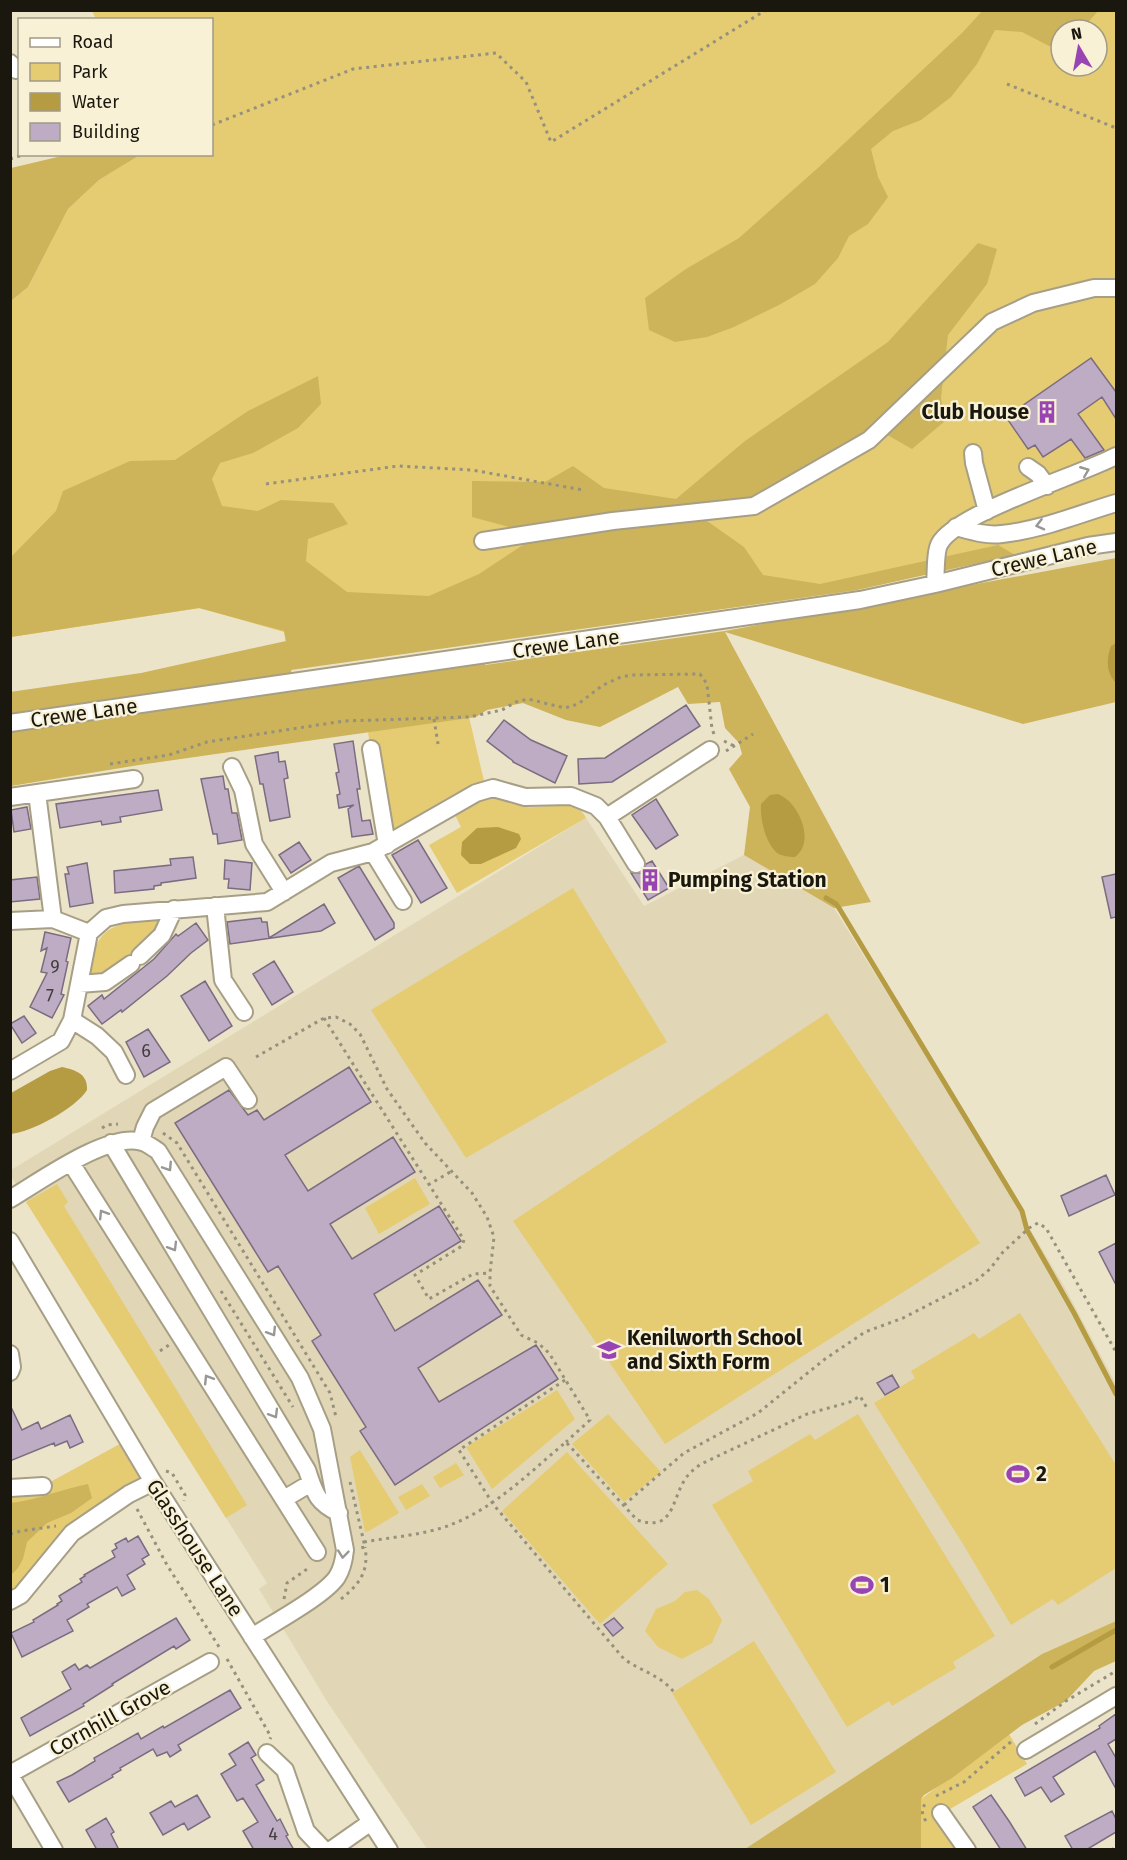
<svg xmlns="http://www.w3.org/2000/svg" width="1127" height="1860" viewBox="0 0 1127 1860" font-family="'Fira Sans',sans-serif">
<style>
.built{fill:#e1d7b6}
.green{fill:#e5cb72;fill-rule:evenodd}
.forest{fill:#cdb35a}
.water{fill:#b59c42}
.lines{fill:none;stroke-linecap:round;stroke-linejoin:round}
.stream{stroke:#b59c42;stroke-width:5}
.building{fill:#bdacc3;stroke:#7c6c81;stroke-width:1.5}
.minor-casing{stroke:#a79f85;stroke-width:20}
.path{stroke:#96917d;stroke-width:3;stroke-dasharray:3 4.5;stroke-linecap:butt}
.minor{stroke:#fff;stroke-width:16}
.oneway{stroke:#989793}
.labels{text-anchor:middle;stroke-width:4.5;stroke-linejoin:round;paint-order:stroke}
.number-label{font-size:18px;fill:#433d3b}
.poi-label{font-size:21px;font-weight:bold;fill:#1a180e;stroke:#f9f1d6;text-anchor:start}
.street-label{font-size:21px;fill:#1a180e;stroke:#f9f1d6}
</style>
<rect width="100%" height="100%" fill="#ece4c9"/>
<path class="built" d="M586,818L644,906L744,855L834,908L941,1080L1064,1286L1116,1384V1621L1042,1654L745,1849H427L328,1703L259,1589L267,1583L11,1176V1170Z"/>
<path class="green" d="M92,11H1116V533L1057,544L857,590L291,669L284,632L200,608L11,637V301L28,287L68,209L99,180L140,155L212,154V20L96,19ZM1061,30H1097V66H1061Z
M469,717L484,781L454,794L384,835L368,732Z
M489,798C502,799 514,805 527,807C544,809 577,797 586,818L457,893L429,845L461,827L455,815L480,800Z
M573,888L667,1042L466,1158L371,1010Z
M160,919C148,948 118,973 87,979C97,926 108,924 160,919Z
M827,1013L980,1243L665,1444L513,1221Z
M415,1178L430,1204L379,1234L365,1208Z
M57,1184L68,1202L64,1206L247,1505L226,1518L26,1202Z
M1020,1313L1116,1465V1568L1058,1605L1053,1599L1011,1625L963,1544L874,1403L915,1378L911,1371L974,1333L979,1339Z
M557,1390L575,1419L492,1489L466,1447Z
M608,1414L661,1472L624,1502L572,1444Z
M858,1414L995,1636L953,1662L956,1668L892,1706L889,1701L847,1727L712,1505L753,1481L748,1471L810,1434L815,1440Z
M127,1440L153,1482L72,1533L11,1601V1488L43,1486Z
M360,1450L399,1513L369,1531L365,1532L350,1457Z
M567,1452L668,1564L600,1624L502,1511Z
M456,1463L464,1475L440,1488L433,1477Z
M422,1484L430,1496L406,1510L398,1497Z
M697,1590L709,1599L722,1620L712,1643L682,1659L658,1647L645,1631L656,1609L675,1601L685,1592Z
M754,1641L836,1772L751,1825L672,1693Z
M1009,1734L1027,1764L950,1809L944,1804L934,1811L957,1849L921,1850V1799Z"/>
<path class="forest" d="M983,10L1098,11L1081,30H1061V45L1049,46L1022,32L995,30L977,64L951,97L921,120L893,131L871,149L878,177L888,197L868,224L849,236L838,258L815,284L779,305L734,327L707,337L675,342L649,330L645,298L686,269L739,238L819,167L963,32Z
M66,155H140L99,180L68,209L28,287L11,301V168Z
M978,243L997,249L987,284L948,335L941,398L945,421L912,449L875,428L707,521L744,547L763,575L820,584L998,545L1015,555L857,590L291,670L294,682L483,656L485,665L725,631L1116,558V702L1023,724L725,632L871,902L834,908L744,855L750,807L729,769L742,754L739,743L725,728L720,702L688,704L678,687L600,727L566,720L523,703L487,710L476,717L139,765L11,786L10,692L141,673L286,641L284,631L199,608L11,637V557L56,511L63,491L130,461L175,460L248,411L318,376L321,404L298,428L253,453L220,463L212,479L222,506L258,511L281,500L333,503L348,524L308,539L306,561L347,592L429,596L479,574L538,535L472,517V481L545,482L573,466L604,488L676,499L745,441L888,342Z
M88,1484L92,1498L71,1513L47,1523L27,1542L23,1559L18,1568L11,1575V1503C37,1500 62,1489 88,1484Z
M1116,1621V1661L1094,1671L1066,1701L1022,1725L952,1778L924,1795L921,1799V1849H745L1042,1654Z"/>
<path class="water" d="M1116,643V683C1106,672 1106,660 1111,646Z
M778,794C799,802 816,842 795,857C789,857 780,856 776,852C765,841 760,819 761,804L770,795Z
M498,827L519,834L521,839L516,848L481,864H470L461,855L462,842L477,828Z
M62,1067C76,1070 88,1074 87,1090C76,1108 32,1132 11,1134V1093L50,1071Z"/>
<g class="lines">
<path class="stream" d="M826,898L836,904L839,908L1022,1211L1027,1230L1074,1313L1116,1394
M1052,1667L1116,1630"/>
</g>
<path class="building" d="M1091,358L1116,392V419L1102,397L1078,414L1104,450L1085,458L1071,439L1043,457L1035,445L1028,449L1006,417Z
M686,705L700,726L612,782L579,784L578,759L605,758Z
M504,720L531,740L567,756L555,783L513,762V761L487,741Z
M353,741L360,789H357L362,821L370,820L373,834L352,837L348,809L354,805L339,808L337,795L340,794L336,773L339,772L334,744Z
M278,752L279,762L285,761L288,778L284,779L290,817L270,821L263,784H260L255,756Z
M223,776L225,789H228L232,813H237L242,840L218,844L217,834H213L201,779Z
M158,790L162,810L120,817L121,822L102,825L101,821L60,828L56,804Z
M656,799L678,835L656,849L632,815Z
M27,807L31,829L14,832L11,810Z
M418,840L447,888L421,903L392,855Z
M299,842L311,860L291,873L279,855Z
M193,857L196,878L161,883V885L154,886V889L115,893L114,871L171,865L170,859Z
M225,860L252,863L250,890L228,888L229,879H224Z
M652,861L669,888L648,900L631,873H641L646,864Z
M87,863L93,903L70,907L65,874H69L67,867Z
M359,866L394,923V928L375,940L338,878Z
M1116,874V917L1111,918L1102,877Z
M37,877L40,899L10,902V880Z
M324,904L335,923L321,931L230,944L227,922L261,918L262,922H267L269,938Z
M196,923L208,940L191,953L167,976L122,1012L121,1010L102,1024L88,1006L102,995L104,999L154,959L176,934L178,936Z
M45,932L71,938L66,961L68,962L61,994L64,995L52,1018L30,1007L47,973L41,972L47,948L41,951Z
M274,961L293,992L272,1005L253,974Z
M205,981L232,1026L209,1041L181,996Z
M24,1016L36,1033L22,1043L10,1024Z
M148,1029L170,1062L144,1077L126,1042Z
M349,1067L371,1102L285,1155L308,1191L393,1137L415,1172L330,1224L352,1259L439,1206L461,1241L374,1294L395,1331L478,1280L502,1315L418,1368L439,1402L536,1345L558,1379L395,1485L360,1431L366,1427L312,1341L321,1335L278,1266L268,1272L175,1123L229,1090L248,1115L257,1110L264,1120Z
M1106,1175L1115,1195L1069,1216L1061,1196Z
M1116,1243V1285L1099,1252Z
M892,1375L899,1387L885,1395L877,1383Z
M10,1405L22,1430L38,1422L41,1429L70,1415L83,1442L70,1448L67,1441L55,1446L54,1443L10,1461Z
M138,1536L149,1555L142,1559L145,1564L127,1575L135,1589L122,1596L117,1587L87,1604L89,1607L67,1620L73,1631L22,1657L11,1633L34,1622L33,1620L58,1605L57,1604L62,1601L59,1596L82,1582L80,1579L85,1576L84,1575L115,1557L112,1551L117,1548L115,1544L126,1538L128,1542Z
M176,1618L190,1640L176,1649L174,1646L112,1684L113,1685L83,1704L84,1706L30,1736L21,1718L71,1689L62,1672L75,1664L79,1670L87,1665L90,1668Z
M614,1618L623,1628L613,1636L604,1625Z
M230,1690L241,1708L178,1745L181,1750L170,1757L167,1752L157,1756L153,1749L120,1768L121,1770L112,1775L113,1777L69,1802L57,1782L72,1775L95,1761L94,1758L138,1733L141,1739L163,1726L164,1728Z
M1116,1714V1739L1108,1744L1116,1758V1789L1095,1751L1053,1777L1064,1794L1051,1802L1041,1787L1025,1796L1015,1778L1100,1728L1099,1726Z
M248,1742L256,1755L251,1758L264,1780L256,1785L277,1821L280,1819L288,1835L286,1836L294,1850H254L243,1831L258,1822L243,1798L237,1801L221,1774L236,1765L229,1754Z
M197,1795L210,1817L188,1830L184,1823L163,1835L150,1813L171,1801L175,1807Z
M991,1795L1009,1821L1027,1850H1001L973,1807Z
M1112,1811L1116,1819V1832L1086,1850H1073L1065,1836Z
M106,1818L114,1832L111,1834L119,1850H97L86,1830Z"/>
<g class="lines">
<g class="minor-casing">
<path id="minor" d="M10,63L16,70
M973,453L974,463L987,511
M1028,467L1038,474L1047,486
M956,527C971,531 986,536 1002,534C1041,530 1079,514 1116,503
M483,541L613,521L754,506L869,440L992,322L1033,303L1094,288H1116
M935,584C936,575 935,550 940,543C957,513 1080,475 1116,456
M10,723L860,600L935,584L1088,546L1116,542
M371,749L387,845
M232,767L243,790L254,844L284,892
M37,793L53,919
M10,797L134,779
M607,817L710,750
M373,852L403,901
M215,906L223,980L244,1012
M10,921L53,919L89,933
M140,956L162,935L174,909
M79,984L105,982L131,964
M72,1020L97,1036L114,1052L126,1075
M10,1071L61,1041L72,1020L89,933L106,918L123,914L267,902L331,863L373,852L476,793L493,788L525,797L571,796L596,806L607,817L636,864
M141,1141L145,1127L153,1111L226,1067L248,1100
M111,1143L307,1470C315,1493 316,1502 339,1513
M71,1163L317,1552
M10,1199C39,1182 109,1131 142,1142C147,1143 153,1148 158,1151L300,1378L322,1429L345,1550C344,1560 342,1569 337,1577C324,1596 273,1623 252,1637
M10,1241L153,1482L389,1850
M10,1354L12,1367L10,1372
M10,1488L43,1486
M284,1499L311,1483
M10,1601L21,1595L72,1533L129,1494L153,1482
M1026,1750L1116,1696
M267,1753L285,1770L306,1831L324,1850
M10,1774L210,1662
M10,1775L54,1850
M941,1813L967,1850
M331,1850L371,1822"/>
</g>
<path class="path" d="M1007,84L1116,128
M212,125L353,69L496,53L526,82L551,142L766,10
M10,159L26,154
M266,484L398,466L472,470L583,490
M434,719L438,744
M724,741L734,746
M726,751L753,734
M110,764L169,755L207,742L344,721L469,717L502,710L516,702L528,699L565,708L578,704L603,685L621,677L632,675L700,674L707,684L712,729L714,734
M324,1018L464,1240L462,1246L415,1275L429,1299L473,1274L490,1273
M256,1057L324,1018L336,1017L350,1024L360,1034L387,1089L425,1143L472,1193L487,1217L494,1237L490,1273V1286L521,1335L538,1343L549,1353L590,1420L566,1442
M102,1128L107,1125L118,1124
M163,1133L177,1143L330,1393L336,1417
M428,1185L452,1171
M221,1291L293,1407
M160,1351L169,1345
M565,1380L459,1450L493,1504L624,1659C641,1671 660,1675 674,1692
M166,1471L172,1473L185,1495L184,1501
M350,1482L365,1547L360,1548
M624,1505L684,1453L758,1413L825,1359L865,1332L903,1318L977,1280L990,1269L1003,1252L1029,1228L1038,1223L1046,1228L1116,1352
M137,1509L167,1565L221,1650
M10,1534L21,1531L56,1526
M364,1542C392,1537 424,1535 450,1525C495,1508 530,1472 566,1442L637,1520C673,1532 671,1503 684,1481C688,1474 694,1469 701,1464L807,1414L850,1402L860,1396L867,1408
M284,1599L287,1583L310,1567
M341,1599C360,1584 369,1571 365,1547
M227,1659L271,1737L270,1739
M1035,1724L1066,1701L1116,1671
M936,1796L964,1782L1013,1740
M926,1821C921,1814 921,1807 928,1801
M1111,1850L1116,1847"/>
<use href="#minor" class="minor"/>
</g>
<defs><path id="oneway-chevron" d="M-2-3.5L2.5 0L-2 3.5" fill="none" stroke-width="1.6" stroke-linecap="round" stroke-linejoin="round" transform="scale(1.5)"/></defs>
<g class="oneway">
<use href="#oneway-chevron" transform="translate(1085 471) rotate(-22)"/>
<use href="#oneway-chevron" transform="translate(1040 525) rotate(166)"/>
<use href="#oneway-chevron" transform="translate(168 1167) rotate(57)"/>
<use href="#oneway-chevron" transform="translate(103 1214) rotate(-122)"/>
<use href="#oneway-chevron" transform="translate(173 1247) rotate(59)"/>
<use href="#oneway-chevron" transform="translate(272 1332) rotate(58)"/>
<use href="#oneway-chevron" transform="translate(208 1379) rotate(-122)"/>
<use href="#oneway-chevron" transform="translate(274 1414) rotate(59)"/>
<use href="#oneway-chevron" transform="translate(343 1554) rotate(96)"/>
</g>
<defs>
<g id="building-bare" transform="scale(1.8)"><path d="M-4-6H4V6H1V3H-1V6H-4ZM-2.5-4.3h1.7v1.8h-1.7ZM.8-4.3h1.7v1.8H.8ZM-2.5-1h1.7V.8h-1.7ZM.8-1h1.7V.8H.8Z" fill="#9844b3" stroke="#f9f1d6" stroke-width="2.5" paint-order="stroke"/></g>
<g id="school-bare" transform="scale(1.8)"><path d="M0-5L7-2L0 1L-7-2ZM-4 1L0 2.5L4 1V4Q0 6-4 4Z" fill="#9844b3" stroke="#f9f1d6" stroke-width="2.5" paint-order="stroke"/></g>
<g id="stadium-bare" transform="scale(1.8)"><path d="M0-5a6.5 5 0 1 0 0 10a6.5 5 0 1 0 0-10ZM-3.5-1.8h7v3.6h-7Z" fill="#9844b3" stroke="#f9f1d6" stroke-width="2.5" paint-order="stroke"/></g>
</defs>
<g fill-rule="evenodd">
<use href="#building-bare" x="1047" y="412"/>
<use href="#building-bare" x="650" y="880"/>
<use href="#school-bare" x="609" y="1350"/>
<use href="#stadium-bare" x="1018" y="1474"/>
<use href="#stadium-bare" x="862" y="1585"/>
</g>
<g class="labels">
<g class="number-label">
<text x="55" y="973">9</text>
<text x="50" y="1002">7</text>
<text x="146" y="1057">6</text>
<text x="273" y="1840">4</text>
</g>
<g class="poi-label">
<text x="1029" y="419" text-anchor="end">Club House</text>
<text x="668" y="887">Pumping Station</text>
<text x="627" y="1345">Kenilworth School<tspan x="627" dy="24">and Sixth Form</tspan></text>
<text x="1036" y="1481">2</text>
<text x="880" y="1592">1</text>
</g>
<g class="street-label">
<text transform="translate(1044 558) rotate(-13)" y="7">Crewe Lane</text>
<text transform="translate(566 644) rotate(-8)" y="7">Crewe Lane</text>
<text transform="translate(84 713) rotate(-8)" y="7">Crewe Lane</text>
<text transform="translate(195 1548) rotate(57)" y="7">Glasshouse Lane</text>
<text transform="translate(110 1718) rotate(-29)" y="7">Cornhill Grove</text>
</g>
</g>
<rect width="1127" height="1860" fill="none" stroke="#1a180e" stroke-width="24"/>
<rect x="18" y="18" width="195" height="138" fill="#f9f1d6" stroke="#a09a86" stroke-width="1.5"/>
<rect x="30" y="38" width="30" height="9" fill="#ffffff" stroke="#a09a86" stroke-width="1.5"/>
<text x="72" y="48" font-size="18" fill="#1a180e">Road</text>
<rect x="30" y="63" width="30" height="18" fill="#e5cb72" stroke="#a09a86" stroke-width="1.5"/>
<text x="72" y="78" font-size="18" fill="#1a180e">Park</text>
<rect x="30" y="93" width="30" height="18" fill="#b59c42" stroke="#a09a86" stroke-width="1.5"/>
<text x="72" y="108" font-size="18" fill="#1a180e">Water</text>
<rect x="30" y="123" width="30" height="18" fill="#bdacc3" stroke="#a09a86" stroke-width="1.5"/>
<text x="72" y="138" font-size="18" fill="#1a180e">Building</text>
<g transform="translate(1079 48) rotate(350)"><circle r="28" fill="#f9f1d6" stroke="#a09a86" stroke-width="1.5"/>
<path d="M0-4.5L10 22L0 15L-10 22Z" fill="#9844b3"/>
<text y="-9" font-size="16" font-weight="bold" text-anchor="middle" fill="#1a180e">N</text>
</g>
</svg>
